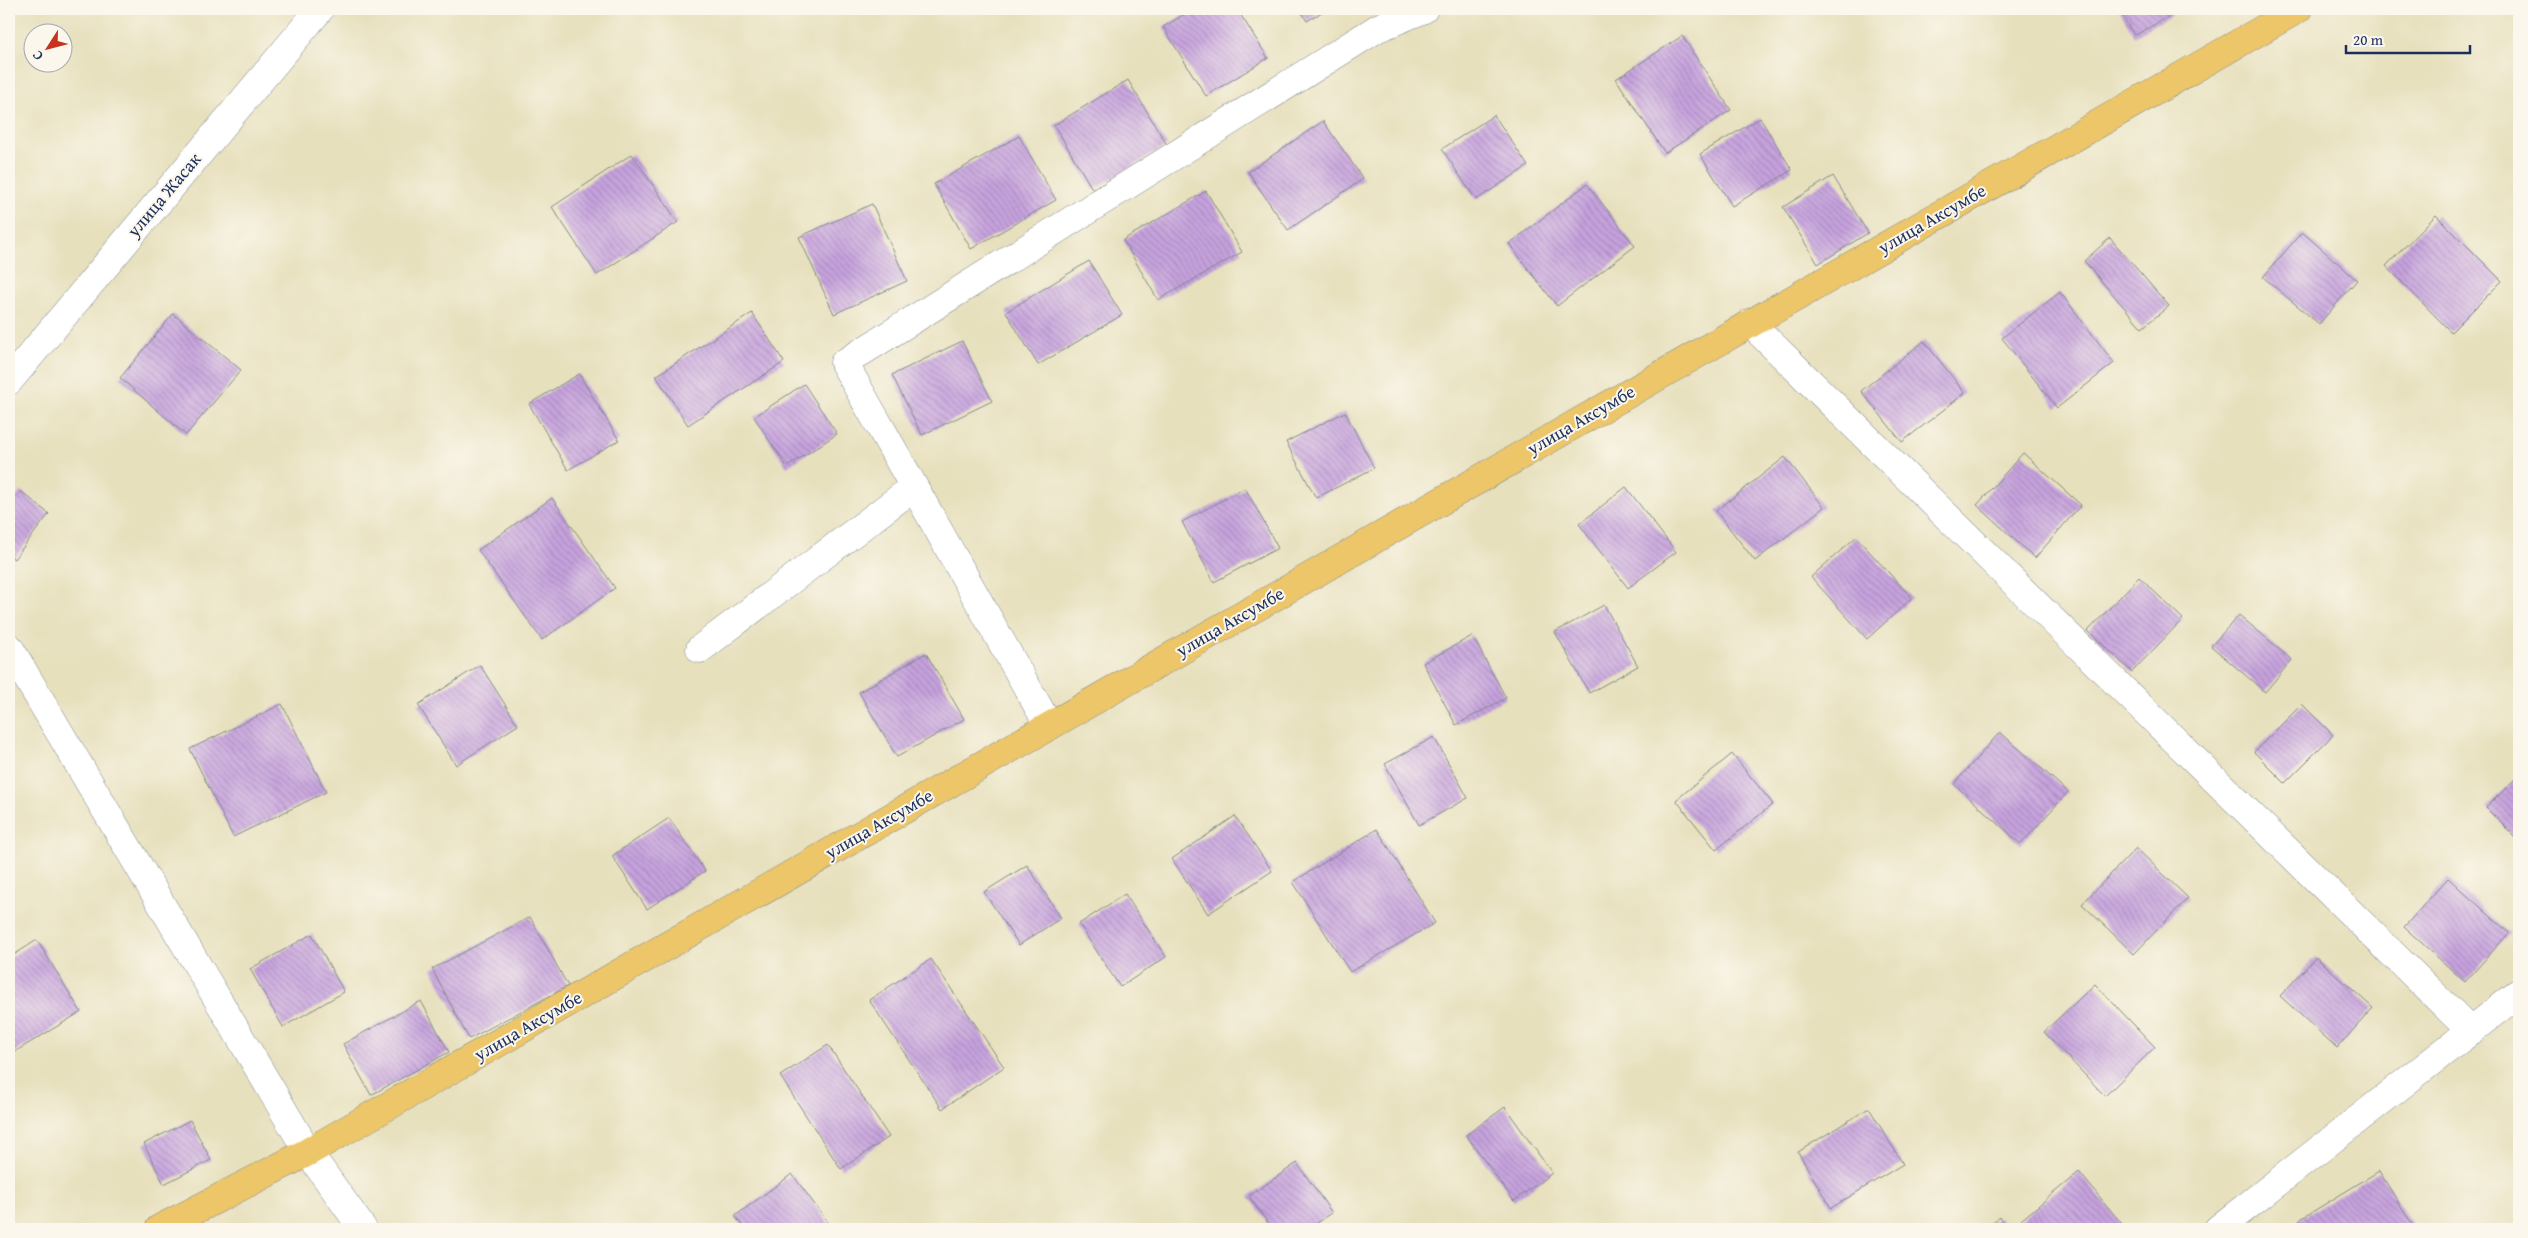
<svg xmlns="http://www.w3.org/2000/svg" width="2528" height="1238" viewBox="0 0 2528 1238" font-family="'Gentium Book Plus',serif">
<style>
.building{fill:url(#building-back-hatch)}
.lines{fill:none;stroke-linecap:round;stroke-linejoin:round}
.minor-casing{stroke:#81888e;stroke-width:29}
.major-casing{stroke:#81888e;stroke-width:29}
.minor{stroke:#fff;stroke-width:28}
.major{stroke:#ecc669;stroke-width:28}
.labels{text-anchor:middle;stroke-width:4;stroke-linejoin:round;paint-order:stroke}
.street-label{font-size:18px;fill:#1b2f5e;stroke:#fbf7ec}
</style>
<defs>
<pattern id="building-back-hatch" width="6" height="6" patternUnits="userSpaceOnUse" patternTransform="scale(1.25)"><rect width="6" height="6" fill="#c7a3de"/><path d="M-1 5l2 2M0 0l6 6M5-1l2 2" fill="none" stroke="#a185b7"/></pattern>
</defs>
<rect width="100%" height="100%" fill="#fbf7ec"/>
<filter id="ink" filterUnits="userSpaceOnUse"><feTurbulence type="fractalNoise" baseFrequency=".02" numOctaves="2"/><feDisplacementMap in="SourceGraphic" scale="10" xChannelSelector="R" yChannelSelector="G"/><feConvolveMatrix kernelMatrix="1 2 1 2 8 2 1 2 1" color-interpolation-filters="sRGB"/></filter>
<filter id="wash" filterUnits="userSpaceOnUse"><feTurbulence type="fractalNoise" baseFrequency=".0096" numOctaves="4" result="noise"/><feDisplacementMap in="SourceGraphic" scale="20" xChannelSelector="R" yChannelSelector="G"/><feGaussianBlur stdDeviation="1.12" result="paint"/><feColorMatrix in="noise" values="0 0 0 0 0 0 0 0 0 0 0 0 0 0 0 0 0 1.4 0 .05"/><feComposite in="paint" operator="in"/></filter>
<g filter="url(#wash)">
<rect width="100%" height="100%" fill="#e7e0bd"/>
<g id="blocks">
<path class="building" d="M1193,9H1237L1268,58L1206,96L1163,27Z
M1299,9H1327L1307,21Z
M2119,9H2182L2134,36Z
M1682,36L1731,110L1665,153L1616,79Z
M1128,80L1167,145L1093,190L1054,125Z
M1494,115L1528,166L1476,200L1442,149Z
M1760,118L1792,170L1732,206L1700,154Z
M1323,121L1363,179L1288,230L1248,172Z
M1019,136L1056,200L971,249L934,184Z
M632,154L678,222L597,275L552,207Z
M1833,176L1868,233L1818,264L1783,207Z
M1587,184L1635,246L1557,306L1509,244Z
M1206,191L1242,252L1158,300L1123,240Z
M872,204L907,281L834,314L799,237Z
M2436,215L2502,281L2451,332L2386,266Z
M2302,232L2357,280L2319,324L2263,277Z
M2110,238L2169,306L2142,328L2084,261Z
M1089,261L1122,315L1038,365L1006,312Z
M2060,292L2114,363L2057,408L2002,338Z
M752,313L784,362L688,425L656,376Z
M173,314L241,370L186,435L120,378Z
M962,341L992,401L922,435L892,375Z
M1924,341L1965,393L1902,442L1861,391Z
M579,374L619,440L568,470L529,404Z
M804,384L837,434L787,467L754,417Z
M1345,412L1374,468L1316,498L1286,442Z
M2023,453L2081,505L2035,558L1977,505Z
M1785,457L1824,507L1755,561L1716,511Z
M1626,487L1676,552L1628,588L1579,524Z
M1245,488L1278,548L1214,582L1182,522Z
M21,491L49,514L14,559L9,555V506Z
M552,498L615,588L542,640L478,550Z
M1856,537L1912,598L1867,639L1811,577Z
M2139,577L2183,619L2132,672L2088,631Z
M1604,605L1638,666L1589,693L1555,632Z
M2239,615L2292,660L2265,692L2211,646Z
M1472,636L1506,698L1456,725L1423,663Z
M926,653L964,719L897,757L859,692Z
M480,665L518,725L456,765L418,705Z
M282,704L326,792L233,837L190,749Z
M2302,704L2333,735L2285,783L2254,752Z
M2000,732L2068,792L2021,844L1954,784Z
M1434,737L1468,798L1419,825L1385,764Z
M1732,754L1773,804L1716,850L1676,800Z
M2519,775V841L2486,808Z
M1235,816L1272,871L1208,914L1172,859Z
M669,818L705,871L647,909L612,856Z
M1377,829L1435,923L1350,972L1293,882Z
M2136,848L2188,898L2134,954L2082,904Z
M1027,865L1061,918L1019,945L984,892Z
M2448,878L2509,933L2465,982L2404,927Z
M1125,894L1166,957L1120,987L1079,924Z
M530,917L568,986L469,1039L432,969Z
M312,934L344,992L283,1027L250,969Z
M37,940L81,1012L11,1054L9,958Z
M2316,957L2373,1008L2337,1048L2280,996Z
M931,959L1004,1067L942,1109L869,1000Z
M2095,984L2155,1047L2105,1096L2044,1032Z
M421,1001L449,1052L371,1095L343,1044Z
M828,1045L889,1137L841,1169L780,1076Z
M1505,1107L1552,1173L1514,1201L1466,1135Z
M1869,1108L1903,1164L1831,1208L1798,1152Z
M190,1120L211,1160L164,1184L144,1144Z
M1297,1163L1332,1213L1308,1229H1272L1249,1196Z
M2379,1171L2415,1229H2305L2299,1220Z
M2079,1172L2126,1229H2028L2021,1220Z
M792,1174L833,1229H745L735,1216Z
M1999,1217L2009,1229H1984Z"/>
</g>
</g>
<g filter="url(#ink)">
<use href="#blocks" fill-opacity="0" stroke="#81888e" stroke-width="1"/>
<g class="lines">
<g class="minor-casing">
<path id="minor" d="M1750,323L2471,1031
M9,381L320,9
M9,647L308,1152L363,1229
M700,649L914,487
M1049,726L844,363L1378,28L1424,9
M2218,1229L2519,993"/>
</g>
<g class="major-casing">
<path id="major" d="M159,1229L308,1152L2298,9"/>
</g>
<use href="#minor" class="minor"/>
<use href="#major" class="major"/>
</g>
</g>
<g class="labels">
<g class="street-label">
<text transform="translate(164 195) rotate(-50)" y="6">улица Жасак</text>
<text transform="translate(1932 219) rotate(-30)" y="6">улица Аксумбе</text>
<text transform="translate(1581 420) rotate(-30)" y="6">улица Аксумбе</text>
<text transform="translate(1230 622) rotate(-30)" y="6">улица Аксумбе</text>
<text transform="translate(879 824) rotate(-30)" y="6">улица Аксумбе</text>
<text transform="translate(528 1026) rotate(-30)" y="6">улица Аксумбе</text>
</g>
</g>
<rect width="2528" height="1238" fill="none" stroke="#fbf7ec" stroke-width="30"/>
<g transform="translate(48 48) rotate(234)"><circle r="24" fill="#fbf7ec" stroke="#a1a7b3"/>
<path d="M0-4L9 19L0 12L-9 19Z" fill="#c8321e"/>
<text y="-8" font-size="14" font-weight="bold" text-anchor="middle" fill="#1b2f5e">С</text>
</g>
<path d="M2346 45v8h124v-8" fill="none" stroke="#1b2f5e" stroke-width="2.5"/>
<text x="2353" y="45" font-size="15" fill="#1b2f5e" stroke="#fbf7ec" stroke-width="4" paint-order="stroke">20 m</text>
</svg>
